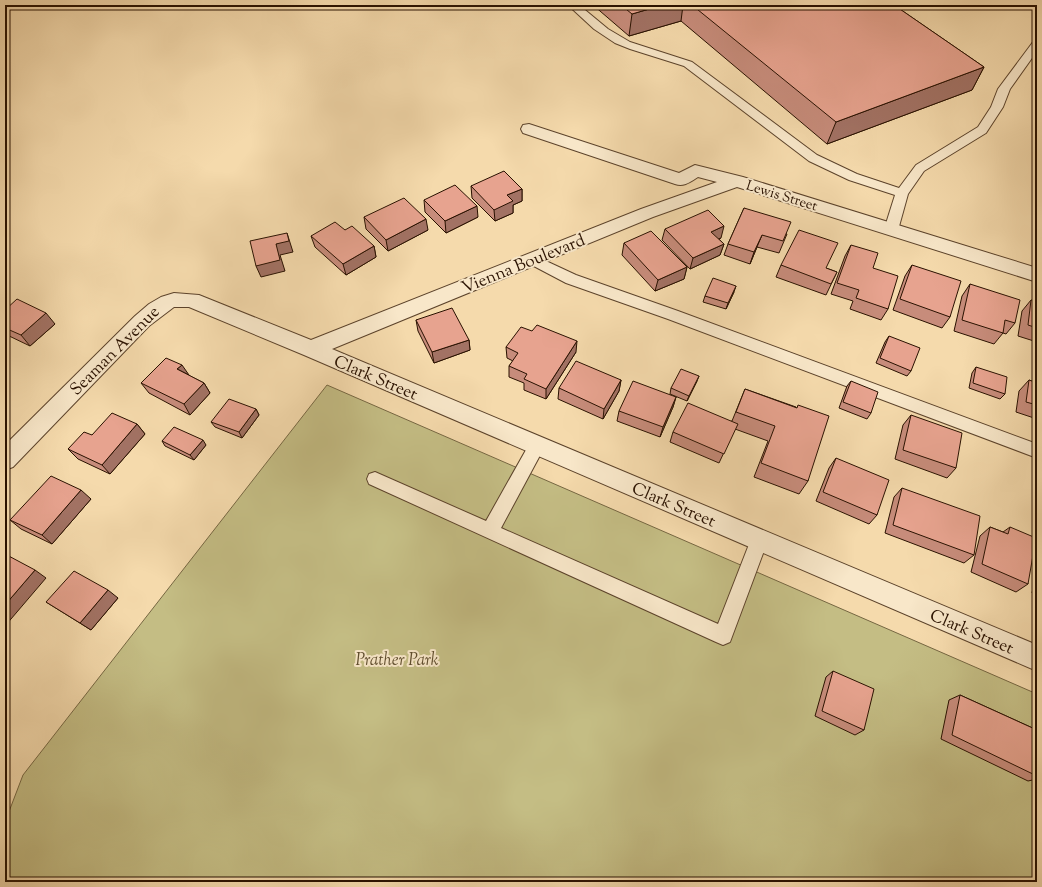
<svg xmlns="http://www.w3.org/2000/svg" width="1042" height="887" viewBox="0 0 1042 887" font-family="'Sorts Mill Goudy',serif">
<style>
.green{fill:#c4bd84;stroke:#766742}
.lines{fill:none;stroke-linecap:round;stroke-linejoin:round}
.lane-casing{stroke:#5c432b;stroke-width:2}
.street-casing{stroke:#5c432b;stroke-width:2}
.lane{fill:#f8e7c9;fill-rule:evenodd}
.street{fill:#f8e7c9;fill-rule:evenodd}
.wall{fill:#c78c7b;stroke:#291100}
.shaded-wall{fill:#a27264;stroke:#291100}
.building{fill:#e7a38f;stroke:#291100}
.labels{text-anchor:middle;stroke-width:4;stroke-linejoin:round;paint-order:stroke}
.far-street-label{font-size:14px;fill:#291100;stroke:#f8e7c9}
.street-label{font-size:17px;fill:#291100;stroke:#f8e7c9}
.park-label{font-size:17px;font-style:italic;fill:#5f4d2e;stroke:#f8e7c9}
</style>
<rect width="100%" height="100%" fill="#f5daac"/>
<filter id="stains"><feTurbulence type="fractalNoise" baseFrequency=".005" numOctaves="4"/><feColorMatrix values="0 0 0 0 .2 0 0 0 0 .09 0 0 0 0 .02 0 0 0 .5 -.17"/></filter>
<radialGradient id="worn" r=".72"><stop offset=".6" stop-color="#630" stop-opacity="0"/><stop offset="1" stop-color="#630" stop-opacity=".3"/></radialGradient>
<path class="green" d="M327,385L1037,694V882H5V822L23,775Z"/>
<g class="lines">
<g class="lane-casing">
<path id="lane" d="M568,5H579L608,29L630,42L692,62L817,155L857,174L899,188L916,165L978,127L991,107L998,89L1033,42L1037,41V51L1010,89L1003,107L986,133L924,171L908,194L898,230L896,233H886L884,230L895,195L849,180L809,161L684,66L630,49L615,43L594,29Z
M533,255L576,275L678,311L1037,444V458L668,319L566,283L528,263L526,260L528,257Z
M537,439L543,441L545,446L501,528L718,624L753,534L759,532L765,534L768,540L730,642L723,645L716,642L369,484L367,479L369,474L375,472L486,521L531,441Z"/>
</g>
<g class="street-casing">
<path id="street" d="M529,124L679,173L695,165L743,177L1037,268V282L737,187L653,217L332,349L1037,645V671L304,355L189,307H174L149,326L13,467L5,470V445L135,316L149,304L161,297L174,293L199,295L311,340L641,209L717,182L698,177C690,182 684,187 675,184L523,133L521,129L523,125Z"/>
</g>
<use href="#lane" class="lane"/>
<use href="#street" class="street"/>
</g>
<path class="wall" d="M593,5H894L984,67L972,90L827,144L681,21L629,36Z
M471,186L522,189V201L513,205V213L495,221L472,198Z
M424,200L478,217L446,233L425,212Z
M744,208L787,234L779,253L757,247L750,264L724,255L728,244Z
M364,217L428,230L388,251L366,229Z
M665,229L721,238L719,239L724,244L720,255L690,269L662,240Z
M345,230L374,246L376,257L346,275L315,247L311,236Z
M624,243L687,267L684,279L655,291L622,255Z
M851,245L873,268L888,309L881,320L850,309L853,301L831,294L845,256Z
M781,265L826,268L837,272L826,295L776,277Z
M912,265L950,317L942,328L893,310L905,276Z
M970,284L1015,323L1006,334L1003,333L994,344L954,331L962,296Z
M734,292L726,309L703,302L705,296Z
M1031,300L1037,302V342L1018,336L1022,311Z
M5,310L55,324L30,346L5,334Z
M416,320L469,340L470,350L434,363L418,331Z
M889,336L911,371L907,376L876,363L885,342Z
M506,347L576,352L546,399L524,390V383L509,377V366L513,361L507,358Z
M976,367L1005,394L1000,399L969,388L972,373Z
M188,375L204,383L210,393L190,415L149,393L141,383Z
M621,380L619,391L603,419L558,399L559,388Z
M1029,380L1037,383V419L1016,412L1019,391Z
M697,381L687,401L670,394L671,388Z
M851,381L871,413L867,419L839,408L847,386Z
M745,389L796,407L808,481L799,494L754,477L768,441L735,429L719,463L670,442L673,432L732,421Z
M676,397L673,407L660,437L617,421L619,411Z
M256,409L259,415L242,438L215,427L211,422Z
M911,415L956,468L947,478L895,459L903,425Z
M137,424L145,434L110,474L78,459L68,449L92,435Z
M162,441L206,445L194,460L165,446Z
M836,458L877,515L869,524L816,501L829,468Z
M902,488L974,555L964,563L885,533L894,497Z
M91,499L52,544L21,529L10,520Z
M990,527L1003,532L1010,527L1028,584L1016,592L971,572L980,536Z
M1037,567V596L1032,593Z
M118,598L91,630L46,602Z
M833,671L864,730L855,735L815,716L826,677Z
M960,695L1037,730V779L1028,781L941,739L949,700Z"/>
<path class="shaded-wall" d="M663,5H683L681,21L629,36L632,14Z
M984,67L972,90L827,144L836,122Z
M522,189V201L513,205V213L495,221L494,210L507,195Z
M477,206L478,217L446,233L445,221Z
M426,219L428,230L388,251L386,240Z
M724,226L721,238L708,243L711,232Z
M287,233L293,252L280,255L285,271L261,277L256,266Z
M762,235L757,247L750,264L754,252Z
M724,244L720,255L690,269L693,258Z
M374,246L376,257L346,275L343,264Z
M687,267L684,279L655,291L658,280Z
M736,286L734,292L726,309L728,303Z
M46,313L55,324L30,346L21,335Z
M469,340L470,350L434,363L432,352Z
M577,341L576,352L546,399V389Z
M182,365L189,375L177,369Z
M699,376L697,381L687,401L689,396Z
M621,380L619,391L603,419L604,409Z
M204,383L210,393L190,415L184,404Z
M676,397L673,407L660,437L663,427Z
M256,409L259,415L242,438L239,432Z
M137,424L145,434L110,474L102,465Z
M203,440L206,445L194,460L190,455Z
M81,490L91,499L52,544L42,535Z
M35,570L46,578L5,626V605Z
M108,590L118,598L91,630L80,623Z"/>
<path class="building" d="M621,5H663L632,14Z
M692,5H894L984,67L836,122Z
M504,171L522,189L507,195L513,201L494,210L471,186Z
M455,185L477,206L445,221L424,200Z
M404,198L426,219L386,240L364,217Z
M744,208L791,222L783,241L762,235L754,252L728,244Z
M708,210L724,226L711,232L724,244L693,258L665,229Z
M335,222L345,230L352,226L374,246L343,264L311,236Z
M799,230L838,243L826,268L837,272L831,284L781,265Z
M651,231L687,267L658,280L624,243Z
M287,233L289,241L276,244L280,260L256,266L250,241Z
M851,245L878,253L873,268L898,276L888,309L856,298L859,290L837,283Z
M912,265L961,281L950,317L900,299Z
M713,278L736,286L728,303L705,296Z
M970,284L1020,300L1015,323L1005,320L1003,333L962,320Z
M17,299L46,313L21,335L5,328V310Z
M1031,300L1037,302V328L1028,325Z
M452,308L469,340L432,352L416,320Z
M537,325L577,341L546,389L524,379L527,374L509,366L518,353L506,347L521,327L532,331Z
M889,336L920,348L911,371L880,358Z
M166,358L182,365L177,369L204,383L184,404L141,383Z
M576,361L621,380L604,409L559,388Z
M976,367L1007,377L1005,394L973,383Z
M681,369L699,376L689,396L671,388Z
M1029,380L1037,383V405L1026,402Z
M633,381L676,397L663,427L619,411Z
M851,381L878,392L871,413L843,402Z
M745,389L797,408L798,405L829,416L808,481L761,463L775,426L736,412Z
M229,399L256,409L239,432L211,422Z
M688,403L738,424L724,454L673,432Z
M112,413L137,424L102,465L68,449L84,432L92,435Z
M911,415L962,433L956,468L903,450Z
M174,427L203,440L190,455L162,441Z
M836,458L889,480L877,515L823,492Z
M51,476L81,490L42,535L10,520Z
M902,488L980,516L974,555L893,525Z
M990,527L1008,534L1010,527L1036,538L1028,584L982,564Z
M5,554L35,570L5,605Z
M74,571L108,590L80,623L46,602Z
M833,671L874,689L864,730L822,711Z
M960,695L1037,730V776L952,735Z"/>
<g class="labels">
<g class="far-street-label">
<text transform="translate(782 195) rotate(17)" y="5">Lewis Street</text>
</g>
<g class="street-label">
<text transform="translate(523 263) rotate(-22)" y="6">Vienna Boulevard</text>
<text transform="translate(114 350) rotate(-45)" y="6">Seaman Avenue</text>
<text transform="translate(376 377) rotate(23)" y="6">Clark Street</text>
<text transform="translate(674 504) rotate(23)" y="6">Clark Street</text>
<text transform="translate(972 631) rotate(23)" y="6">Clark Street</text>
</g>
<g class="park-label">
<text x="397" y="665">Prather Park</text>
</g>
</g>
<rect width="1042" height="887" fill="none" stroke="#f5daac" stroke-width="20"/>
<rect x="6" y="6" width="1030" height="875" fill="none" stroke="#291100" stroke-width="2"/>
<rect x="10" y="10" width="1022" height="867" fill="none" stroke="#291100"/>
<rect width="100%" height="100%" filter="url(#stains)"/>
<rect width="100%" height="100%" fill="url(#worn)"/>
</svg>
